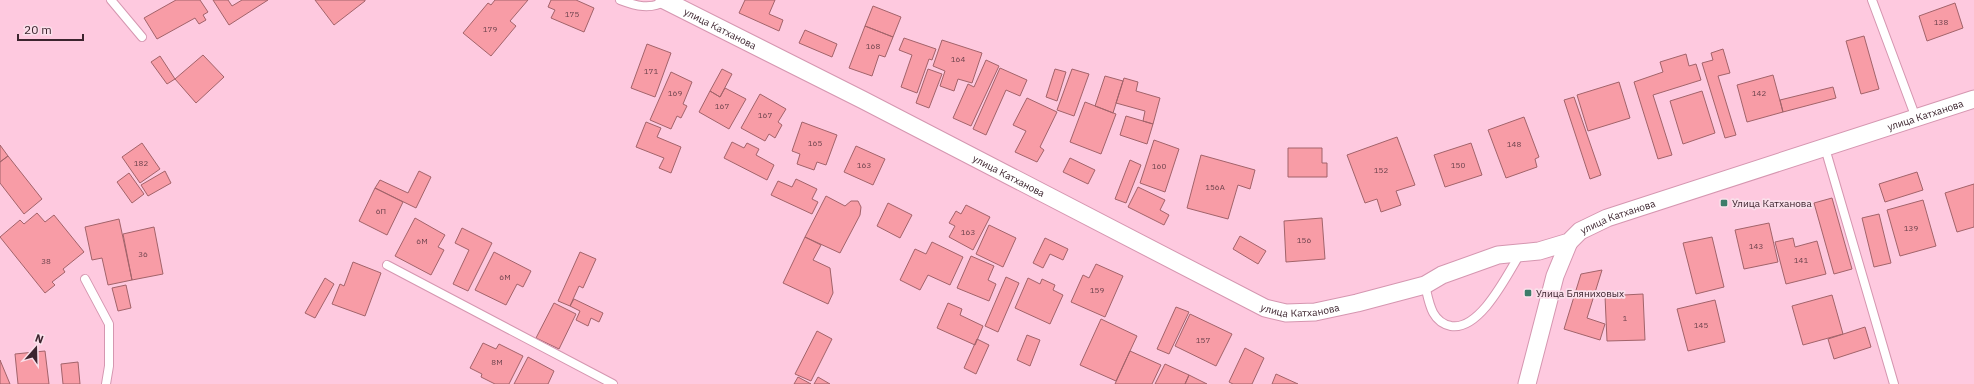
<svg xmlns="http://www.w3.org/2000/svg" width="1974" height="384" viewBox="0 0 1974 384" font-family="'IBM Plex Sans',sans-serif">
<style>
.building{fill:#f89ca6;stroke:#a2636a}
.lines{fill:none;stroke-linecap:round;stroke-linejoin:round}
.lane-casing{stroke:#d596b0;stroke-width:10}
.street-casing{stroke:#d596b0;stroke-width:19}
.lane{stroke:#fff;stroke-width:8}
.street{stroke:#fff;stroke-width:17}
.poi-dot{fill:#3d7c6a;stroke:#fadfea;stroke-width:1.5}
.labels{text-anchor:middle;stroke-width:3.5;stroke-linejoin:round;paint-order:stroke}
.number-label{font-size:8px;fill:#6b424c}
.street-label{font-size:10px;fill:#3c242e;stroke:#fadfea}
.poi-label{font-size:10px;fill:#3c242e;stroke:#fadfea;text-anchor:start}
</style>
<rect width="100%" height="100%" fill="#fec9df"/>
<path class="building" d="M176,0H200L208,12L203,15L206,20L199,24L195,18L157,39L144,18Z
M213,0H228L232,6L242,0H268L229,25Z
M315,0H365V1L334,25Z
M495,0H528L510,21L516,26L491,56L463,33L488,3L491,5Z
M551,0H576L594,8L584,32L551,18L555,10L548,7Z
M745,0H775L769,14L783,20L779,31L739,13Z
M1955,3L1963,28L1927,41L1919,16Z
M873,6L901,17L893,37L865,26Z
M865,26L893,37L885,57L879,55L872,76L849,68Z
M805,30L837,44L832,57L799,43Z
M1864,36L1879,89L1861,94L1846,41Z
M904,38L936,49L932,60L929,59L917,93L901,87L912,55L899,50Z
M942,40L982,53L972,83L958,79L954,91L940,86L945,71L933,66Z
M647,44L671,53L655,97L631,88Z
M1723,49L1730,73L1718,76L1736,135L1725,138L1702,63L1713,60L1711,53Z
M1686,54L1689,66L1696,64L1701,80L1653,95L1672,155L1658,159L1634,82L1663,72L1660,62Z
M203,55L224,77L196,103L175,79Z
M160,56L175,79L167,84L151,62Z
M986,60L999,66L971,126L953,118L968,84L974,87Z
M1000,68L1027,80L1020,96L1006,90L986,135L973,129Z
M722,69L732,74L720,97L710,91Z
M928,69L942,74L929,108L916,103Z
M1055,69L1066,72L1057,101L1046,97Z
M1072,69L1089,74L1074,116L1057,110Z
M671,72L692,82L683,104L687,106L681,118L677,116L671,129L650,120Z
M1773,75L1783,112L1747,122L1737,85Z
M1105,76L1123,81L1113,113L1095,106Z
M1124,78L1138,82L1136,91L1160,98L1153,124L1143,121L1145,111L1116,103Z
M1619,82L1630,118L1588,131L1577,95Z
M1833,87L1836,98L1783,112L1780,100Z
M725,88L746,99L729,129L699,112L710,91L720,97Z
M1702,91L1715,133L1683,144L1670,101Z
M760,94L786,109L778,122L782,125L775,138L769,134L765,141L741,128Z
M1574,97L1601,175L1590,179L1564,100Z
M1027,98L1057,112L1040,147L1044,150L1037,162L1015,152L1026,131L1013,125Z
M1085,102L1116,114L1101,154L1070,142Z
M1126,116L1153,124L1147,144L1120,135Z
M1524,117L1539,157L1535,159L1537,167L1506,178L1488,130Z
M646,122L661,128L657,137L681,147L671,173L659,168L664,158L636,147Z
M802,122L837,135L826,165L817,162L814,170L797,164L800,154L792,151Z
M1397,137L1415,185L1396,191L1401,205L1381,212L1377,199L1365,203L1347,155Z
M1154,140L1179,149L1165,192L1140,183Z
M732,142L744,148L747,143L759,149L756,155L774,165L767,180L724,158Z
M142,143L160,169L140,183L122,157Z
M1471,143L1482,175L1445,187L1434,155Z
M0,145L8,156L0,162Z
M856,146L885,159L873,185L844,172Z
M1288,148H1322V163H1327V177H1288Z
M1201,155L1255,170L1250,189L1238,185L1228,219L1187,208Z
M8,156L42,199L24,214L0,183V162Z
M1070,158L1095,170L1088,184L1063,172Z
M1130,160L1141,165L1126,203L1115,199Z
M165,171L171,183L148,196L141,185Z
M419,171L431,177L416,208L375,188L380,180L408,193Z
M1917,172L1923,190L1885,202L1879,184Z
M129,173L144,194L132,203L117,182Z
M796,179L817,189L812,199L818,202L812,214L771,195L778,181L792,187Z
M1974,184V227L1957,232L1945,193Z
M1138,187L1165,200L1160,210L1169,215L1164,225L1128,207Z
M375,188L403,202L387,235L359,221Z
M826,196L845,206L851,201H858L861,207L860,215L840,253L805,237Z
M1832,198L1852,269L1834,274L1814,203Z
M1923,200L1936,246L1900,256L1887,210Z
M888,203L912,215L900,238L877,226Z
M966,205L990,217L973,250L949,237L955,226L949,223L956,211L961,214Z
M37,213L45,222L54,215L84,252L63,269L65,272L52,282L55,285L45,293L0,237L20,220L24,224Z
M1879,214L1891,263L1874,267L1862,218Z
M415,218L445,235L438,247L444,250L431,275L395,256Z
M1322,218L1325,259L1286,262L1284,221Z
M119,219L132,280L108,285L102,258L92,260L85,227Z
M1769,223L1778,262L1744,269L1735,230Z
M989,225L1016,238L1003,267L976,254Z
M154,227L163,274L132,280L123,234Z
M462,228L492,243L468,291L453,284L469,250L455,243Z
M1240,236L1266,251L1258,264L1233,249Z
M805,237L821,245L813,260L830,268L833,293L828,304L783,283Z
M1712,237L1724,287L1696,294L1683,243Z
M1045,238L1068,249L1063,260L1050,254L1043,268L1033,263Z
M1793,238L1795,247L1817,241L1826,274L1786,284L1775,242Z
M932,242L963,257L950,285L928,275L920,290L900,280L915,249L926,254Z
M494,252L531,271L523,287L517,284L506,305L475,290Z
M580,252L596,259L583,288L579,286L570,306L558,301Z
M971,256L994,266L988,280L996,284L989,301L957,288Z
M353,262L381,273L365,316L332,304L340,284L344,286Z
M1096,264L1123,276L1105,317L1071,302L1083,275L1089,278Z
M1602,270L1587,318L1605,324L1600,340L1564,329L1581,274Z
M1006,277L1019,283L998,332L985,326Z
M325,278L334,284L315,318L305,313Z
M1028,278L1040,284L1042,279L1055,285L1053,290L1063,295L1050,324L1015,308Z
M126,285L131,308L118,311L112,288Z
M1643,294L1645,340L1607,341L1605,296Z
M1832,295L1843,334L1803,345L1792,306Z
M574,299L603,313L599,322L591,318L588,326L576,320L580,311L570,306Z
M1715,300L1725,342L1688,351L1677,309Z
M554,303L576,314L559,349L536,338Z
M948,303L962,309L960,315L983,326L975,345L937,328Z
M1176,307L1189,312L1169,354L1157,349Z
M1190,314L1232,334L1216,366L1175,346Z
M1101,319L1137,336L1116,381L1080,365Z
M1865,327L1871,347L1834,359L1828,339Z
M817,331L832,339L811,381L795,374Z
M1027,335L1040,340L1030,366L1017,360Z
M977,339L989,345L976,374L964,368Z
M483,343L496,349L499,344L523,356L509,384H495L481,377L482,374L470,368Z
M1245,348L1264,358L1252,384H1233L1229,382Z
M45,351L49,384H18L15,354Z
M1130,351L1161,365L1152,384H1115Z
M528,357L554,371L548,384H514Z
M0,360L10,384H0Z
M78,362L80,384H63L61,364Z
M1165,364L1189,375L1185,384H1155Z
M1276,374L1298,384H1272Z
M1189,375L1207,384H1185Z
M798,377L811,384H794Z
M818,377L830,384H814Z"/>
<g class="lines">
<g class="lane-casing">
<path id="lane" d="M111,0L142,37
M620,0C636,6 650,10 666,1
M1872,0L1916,118
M1825,148L1894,384
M387,265L613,384
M85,279L109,324V366L106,384
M1425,285C1429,302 1431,322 1451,326C1480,331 1507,275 1520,254"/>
</g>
<g class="street-casing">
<g id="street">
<path id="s1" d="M664,0L863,100L1265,308L1286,313L1315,312L1357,303L1425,285L1442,275L1498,255L1539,251L1569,242L1580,231L1607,218L1974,99"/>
<path d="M1527,384L1555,276L1569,242"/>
</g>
</g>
<use href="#lane" class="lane"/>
<use href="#street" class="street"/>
</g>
<g class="poi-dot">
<rect x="1720" y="199" width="8" height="8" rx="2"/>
<rect x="1524" y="289" width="8" height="8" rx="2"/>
</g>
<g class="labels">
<g class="number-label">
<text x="572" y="17">175</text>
<text x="1941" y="25">138</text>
<text x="490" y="32">179</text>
<text x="873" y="49">168</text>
<text x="958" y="62">164</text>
<text x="651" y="74">171</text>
<text x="675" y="96">169</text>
<text x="1759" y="96">142</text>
<text x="722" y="109">167</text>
<text x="765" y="118">167</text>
<text x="815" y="146">165</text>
<text x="1514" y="147">148</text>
<text x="141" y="166">182</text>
<text x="864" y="168">163</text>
<text x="1458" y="168">150</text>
<text x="1159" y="169">160</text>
<text x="1381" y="173">152</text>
<text x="1215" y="190">156А</text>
<text x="381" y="214">6П</text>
<text x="1911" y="231">139</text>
<text x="968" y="235">163</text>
<text x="1304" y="243">156</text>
<text x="422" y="244">6М</text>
<text x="1756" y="249">143</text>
<text x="143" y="257">36</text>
<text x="1801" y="263">141</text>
<text x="46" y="264">38</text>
<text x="505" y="280">6М</text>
<text x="1097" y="293">159</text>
<text x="1625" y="321">1</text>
<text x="1701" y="328">145</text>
<text x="1203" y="343">157</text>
<text x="497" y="365">8М</text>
</g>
<g class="street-label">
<text dy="4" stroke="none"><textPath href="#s1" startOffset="63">улица Катханова</textPath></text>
<text dy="4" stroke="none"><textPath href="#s1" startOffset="1371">улица Катханова</textPath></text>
<text dy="4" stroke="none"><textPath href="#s1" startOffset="387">улица Катханова</textPath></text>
<text dy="4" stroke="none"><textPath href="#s1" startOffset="1047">улица Катханова</textPath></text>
<text dy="4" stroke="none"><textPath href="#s1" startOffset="711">улица Катханова</textPath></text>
</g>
<g class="poi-label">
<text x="1732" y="207">Улица Катханова</text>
<text x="1536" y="297">Улица Бляниховых</text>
</g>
</g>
<g transform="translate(36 348) rotate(20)" stroke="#fadfea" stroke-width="3" paint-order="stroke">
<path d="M0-3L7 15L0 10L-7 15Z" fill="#3c242e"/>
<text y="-6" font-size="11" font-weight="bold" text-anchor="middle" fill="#3c242e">N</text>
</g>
<path d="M18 34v6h65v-6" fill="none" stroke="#3c242e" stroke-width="2"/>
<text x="24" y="34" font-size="12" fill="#3c242e" stroke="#fadfea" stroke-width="3" paint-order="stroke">20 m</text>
</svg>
